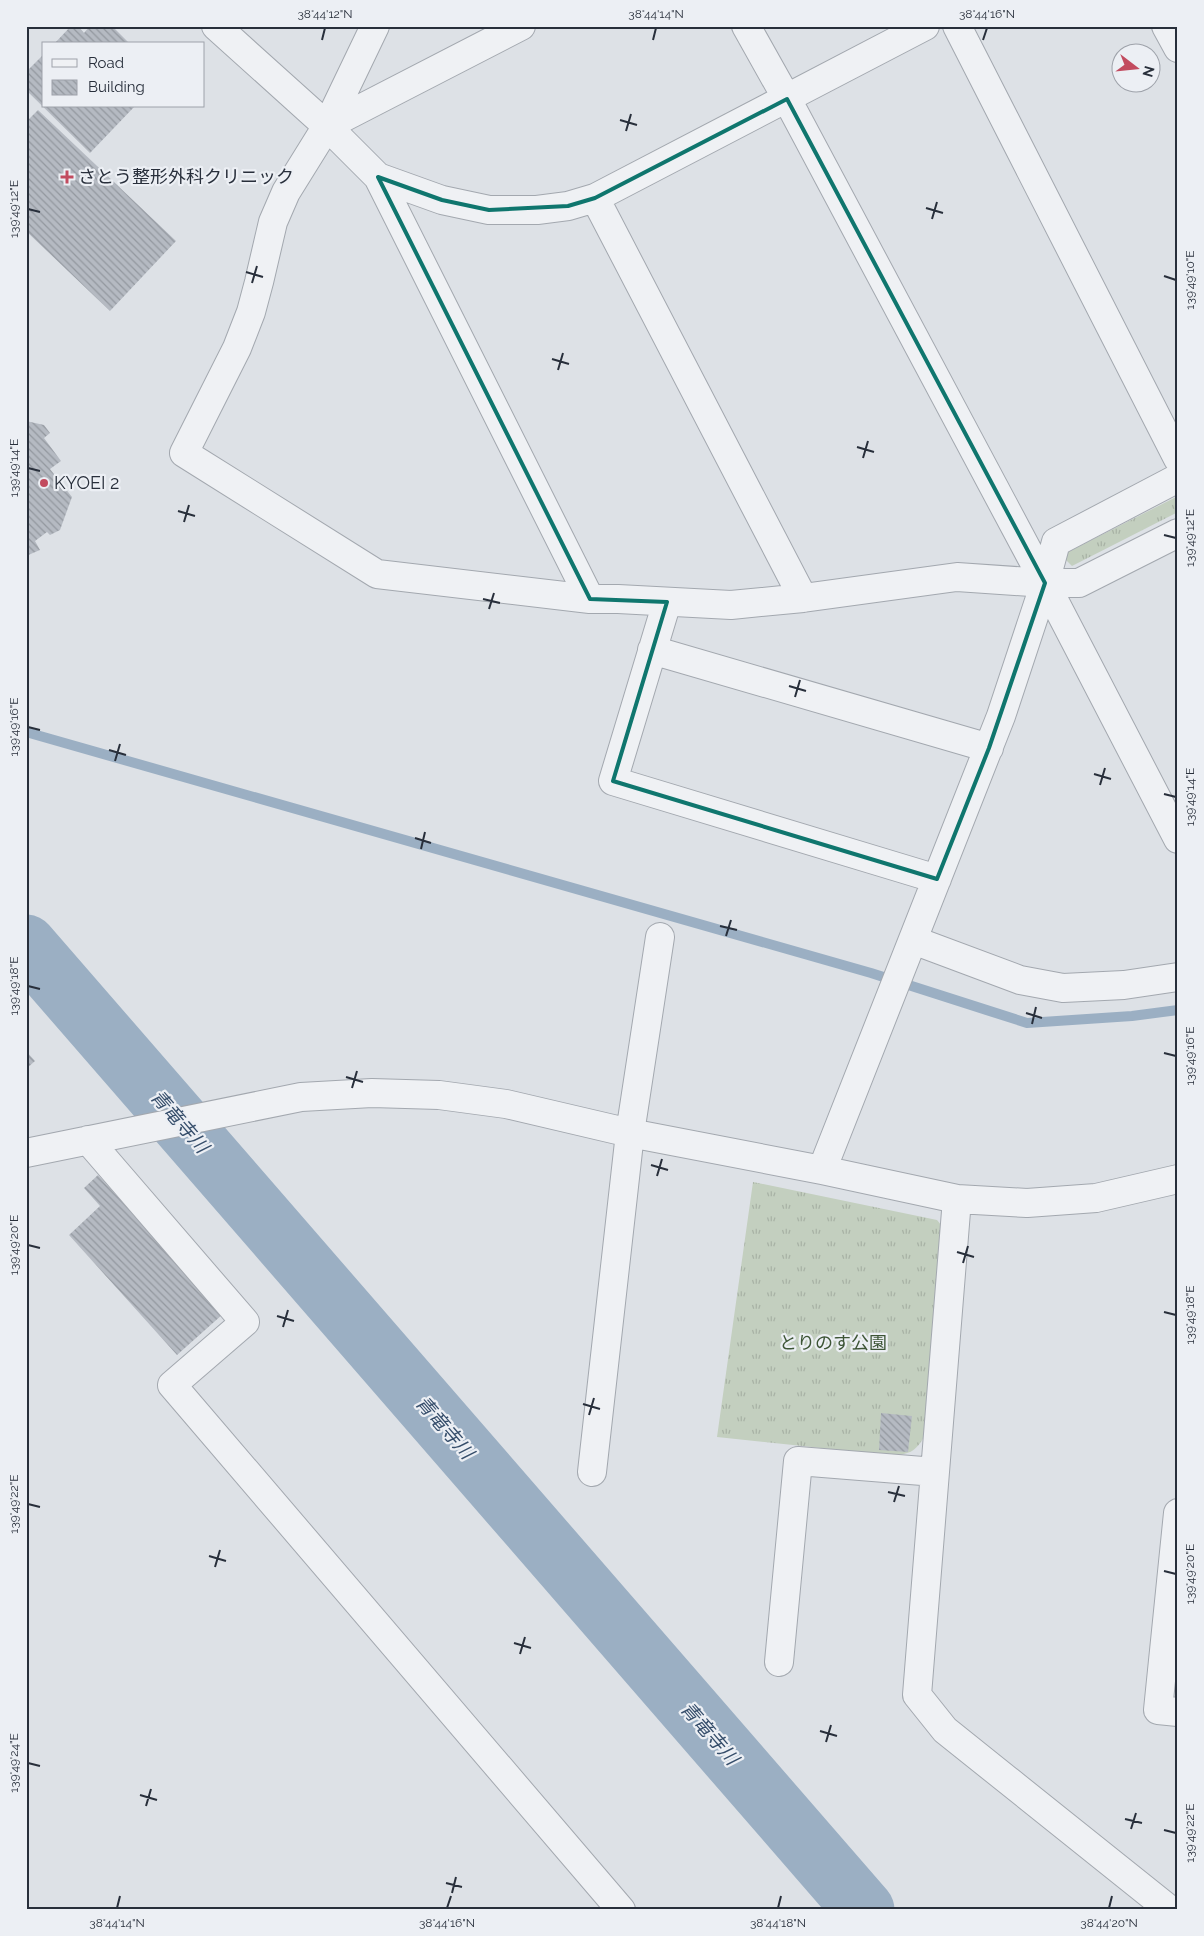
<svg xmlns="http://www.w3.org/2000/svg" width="1204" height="1936" viewBox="0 0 1204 1936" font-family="Raleway,'Noto Sans JP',sans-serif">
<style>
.grass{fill:url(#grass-tufts)}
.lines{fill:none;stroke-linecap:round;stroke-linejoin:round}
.stream{stroke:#9bafc3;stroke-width:10}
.river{stroke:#9bafc3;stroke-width:61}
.building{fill:url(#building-back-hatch)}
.minor-casing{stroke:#a3a8af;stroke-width:30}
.minor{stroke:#eff1f4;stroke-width:28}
.marked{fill:none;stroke:#0f766e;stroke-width:4;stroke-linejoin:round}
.ticks{fill:none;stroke:#282f3b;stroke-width:2}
.poi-dot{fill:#c24b5f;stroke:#eceff4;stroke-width:2}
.labels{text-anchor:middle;stroke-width:4.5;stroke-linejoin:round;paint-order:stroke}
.poi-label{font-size:18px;fill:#282f3b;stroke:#eceff4;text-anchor:start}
.park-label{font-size:18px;fill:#3d5536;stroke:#eceff4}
.water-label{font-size:19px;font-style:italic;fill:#364e6b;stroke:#eceff4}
.neatline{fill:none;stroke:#282f3b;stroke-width:2}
.ticks-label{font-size:12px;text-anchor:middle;fill:#282f3b}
</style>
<defs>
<pattern id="grass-tufts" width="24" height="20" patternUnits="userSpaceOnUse" patternTransform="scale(1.25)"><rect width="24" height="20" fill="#c3cfbf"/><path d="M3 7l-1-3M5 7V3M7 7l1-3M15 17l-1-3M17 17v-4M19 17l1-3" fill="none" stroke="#a8b2a5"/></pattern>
<pattern id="building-back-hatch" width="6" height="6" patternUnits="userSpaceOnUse" patternTransform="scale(1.25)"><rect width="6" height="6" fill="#b5bac2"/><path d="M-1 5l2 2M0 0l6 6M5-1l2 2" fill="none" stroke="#93989f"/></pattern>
</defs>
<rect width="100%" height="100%" fill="#dde1e6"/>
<path class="grass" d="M1178,496V512L1072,566L1065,559L1066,553Z
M753,1182L937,1220L947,1232L926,1434C915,1453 909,1455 888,1455L717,1437Z"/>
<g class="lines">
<path class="stream" d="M26,732L871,973L1027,1023L1132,1016L1178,1010"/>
<path class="river" d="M26,945L864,1910"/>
</g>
<path class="building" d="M71,26H78L84,33L90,26H112L130,44H54Z
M44,54V106H135L90,153L26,90V72Z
M38,110L176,241L110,311L26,231V122Z
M26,421L44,425L50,433L44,438L61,461L50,469L72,497L60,530L50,535L47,532L35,541L40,550L26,556Z
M26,1051L35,1061L26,1069Z
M98,1175L223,1314L177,1355L69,1235L100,1206L84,1188Z
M881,1413L912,1416L908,1452L879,1450Z"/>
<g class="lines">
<g class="minor-casing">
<path id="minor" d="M216,26L327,126L378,177L442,200L489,210H537L568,206L595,198L925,26
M375,26L327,126L286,192L273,222L259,282L251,312L237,348L184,453L377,574L590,599H618L731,605L803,598L957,577L1045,583H1079L1178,533
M746,26L787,99L1045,583L1178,839
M957,26L1178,459
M1166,26L1178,48
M327,126L521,26
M378,177L590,599
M595,198L803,598
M667,602L613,781L937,879
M652,650L989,748
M913,940L1020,980L1063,988L1124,985L1178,977
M88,1140L245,1322L172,1385L621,1910
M26,1153L301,1097L372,1093L439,1095L506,1104L630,1133L822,1170L957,1199L1027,1203L1096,1198L1178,1179
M822,1170L1001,716L1045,583L1056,542L1178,478
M957,1199L917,1695L945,1730L1170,1910
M592,1472L630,1133L660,937
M1178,1513L1158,1710L1178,1712
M779,1662L798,1461L935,1472"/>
</g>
<use href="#minor" class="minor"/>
</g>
<path class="marked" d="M787,99L1045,583L989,748L937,879L613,781L667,602L590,599L378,177L442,200L489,210L568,206L595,198Z"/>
<path class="ticks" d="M322,40L325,28M653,40L656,28M983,40L987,28M620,120L637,125M626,131L631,114M926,208L943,213M28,209L40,212M932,219L937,202M246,272L263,277M1164,276L1176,280M252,283L257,266M552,359L569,364M558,370L563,353M857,447L874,452M863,458L868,441M28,468L40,471M178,511L195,516M184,522L189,505M1164,535L1176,538M483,599L500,603M489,609L494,593M789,686L806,691M795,697L800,680M28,727L40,730M109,750L126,755M115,761L120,744M1094,774L1111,779M1100,785L1105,768M1164,794L1176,797M415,838L431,843M421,849L425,832M720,926L737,930M726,936L731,920M28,986L40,989M1026,1013L1042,1018M1032,1024L1036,1007M1164,1053L1176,1056M346,1077L363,1082M352,1088L357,1071M651,1165L668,1170M657,1176L662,1159M28,1245L40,1248M957,1252L974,1257M963,1263L968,1246M1164,1312L1176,1315M277,1316L294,1321M283,1327L288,1310M583,1404L600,1409M589,1415L594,1398M888,1492L905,1496M894,1502L899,1486M28,1504L40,1507M209,1556L226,1561M215,1567L220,1550M1164,1571L1176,1574M514,1643L531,1648M520,1654L525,1637M820,1731L837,1736M826,1742L831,1725M28,1763L40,1766M140,1795L157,1800M146,1806L151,1789M1125,1819L1142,1823M1131,1829L1136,1813M1164,1830L1176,1833M446,1883L462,1887M452,1893L456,1877M117,1908L120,1896M447,1908L451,1896M778,1908L781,1896M1109,1908L1112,1896"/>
<g class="poi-dot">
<path d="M64.5 169.5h5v5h5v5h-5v5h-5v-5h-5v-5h5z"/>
<circle cx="44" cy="483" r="5"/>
</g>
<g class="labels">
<g class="poi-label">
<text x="78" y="183">さとう整形外科クリニック</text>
<text x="54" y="489">KYOEI 2</text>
</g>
<g class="park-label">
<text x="833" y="1349">とりのす公園</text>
</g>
<g class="water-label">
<text transform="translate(180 1121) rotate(49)" y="7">青竜寺川</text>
<text transform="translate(445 1427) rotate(49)" y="7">青竜寺川</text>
<text transform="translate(710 1733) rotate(49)" y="7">青竜寺川</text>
</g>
</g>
<rect width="1204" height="1936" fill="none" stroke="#eceff4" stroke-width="55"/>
<rect x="42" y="42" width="162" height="65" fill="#eceff4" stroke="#9ea2aa"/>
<rect x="52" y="59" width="25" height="8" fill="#eff1f4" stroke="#9ea2aa"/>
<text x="88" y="68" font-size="15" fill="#282f3b">Road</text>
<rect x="52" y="80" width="25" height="15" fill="url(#building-back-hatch)" stroke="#9ea2aa"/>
<text x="88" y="92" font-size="15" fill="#282f3b">Building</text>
<g transform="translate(1136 68) rotate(106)"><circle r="24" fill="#eceff4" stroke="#9ea2aa"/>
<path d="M0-4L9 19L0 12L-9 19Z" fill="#c24b5f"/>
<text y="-8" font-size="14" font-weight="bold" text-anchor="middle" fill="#282f3b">N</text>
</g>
<rect x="28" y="28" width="1148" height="1880" class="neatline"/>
<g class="ticks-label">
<text x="325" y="18">38°44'12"N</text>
<text x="656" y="18">38°44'14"N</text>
<text x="987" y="18">38°44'16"N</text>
<text transform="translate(14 209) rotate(-90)" y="4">139°49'12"E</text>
<text transform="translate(1190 280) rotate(-90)" y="4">139°49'10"E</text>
<text transform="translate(14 468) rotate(-90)" y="4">139°49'14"E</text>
<text transform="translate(1190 538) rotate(-90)" y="4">139°49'12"E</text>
<text transform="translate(14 727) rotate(-90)" y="4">139°49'16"E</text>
<text transform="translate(1190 797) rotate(-90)" y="4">139°49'14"E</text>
<text transform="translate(14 986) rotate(-90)" y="4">139°49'18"E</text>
<text transform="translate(1190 1056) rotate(-90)" y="4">139°49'16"E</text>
<text transform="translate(14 1245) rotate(-90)" y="4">139°49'20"E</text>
<text transform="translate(1190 1315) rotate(-90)" y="4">139°49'18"E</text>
<text transform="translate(14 1504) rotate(-90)" y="4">139°49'22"E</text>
<text transform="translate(1190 1574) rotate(-90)" y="4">139°49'20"E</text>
<text transform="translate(14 1763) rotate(-90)" y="4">139°49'24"E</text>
<text transform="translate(1190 1833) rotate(-90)" y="4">139°49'22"E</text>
<text x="117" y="1927">38°44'14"N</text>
<text x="447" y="1927">38°44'16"N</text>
<text x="778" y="1927">38°44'18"N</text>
<text x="1109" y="1927">38°44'20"N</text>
</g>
</svg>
